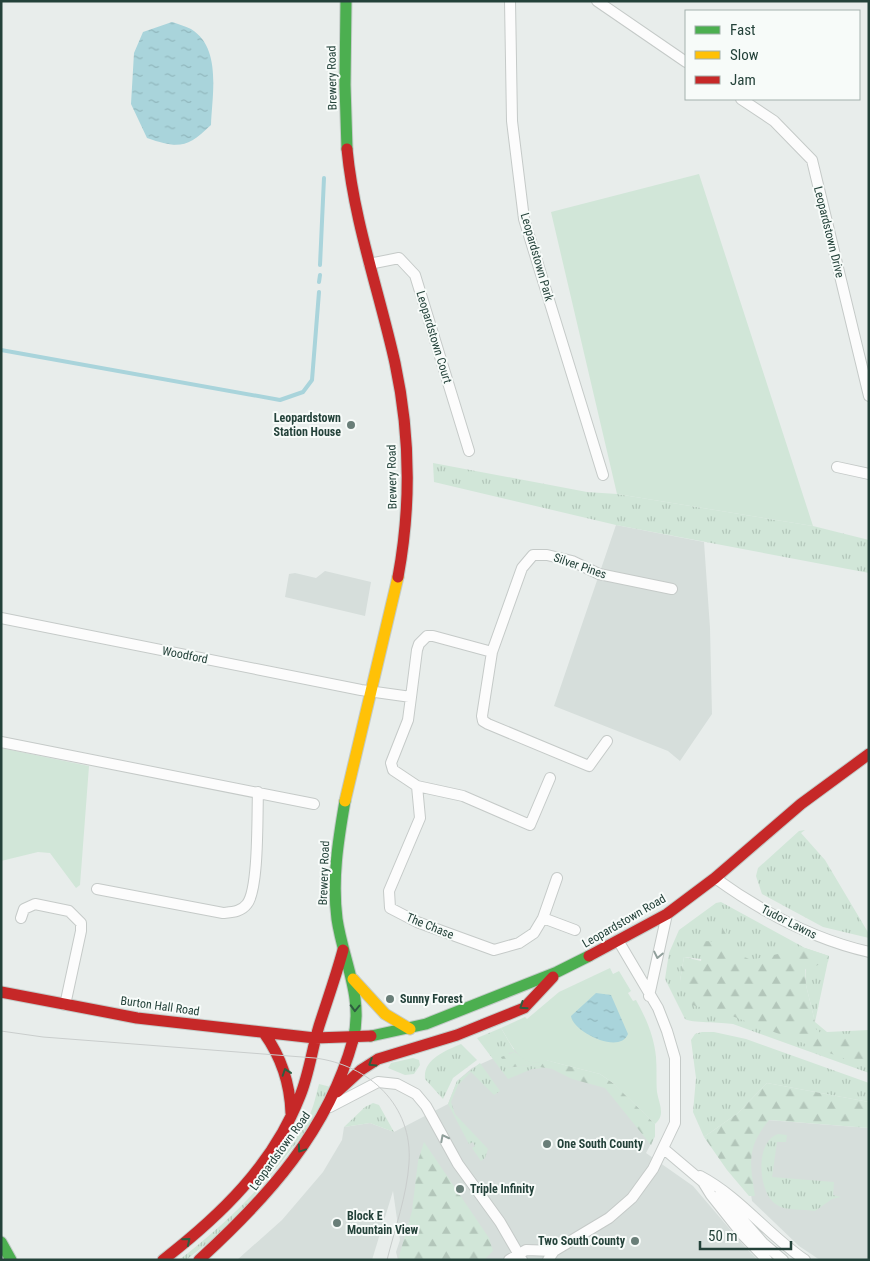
<svg xmlns="http://www.w3.org/2000/svg" width="870" height="1261" viewBox="0 0 870 1261" font-family="'Roboto Condensed',sans-serif">
<style>
.built{fill:#d6dedb}
.grass{fill:url(#grass-tufts);fill-rule:evenodd}
.forest{fill:url(#forest-firs)}
.park{fill:#d1e6d8}
.water{fill:url(#water-ripples)}
.lines{fill:none;stroke-linecap:round;stroke-linejoin:round}
.stream{stroke:#a9d4db;stroke-width:4}
.street-casing{stroke:#c5cac8;stroke-width:12}
.fast-casing{stroke:#c3cbc8;stroke-width:13}
.slow-casing{stroke:#c3cbc8;stroke-width:13}
.jam-casing{stroke:#c3cbc8;stroke-width:13}
.street{stroke:#fcfcfc;stroke-width:10}
.fast{stroke:#4caf50;stroke-width:11}
.slow{stroke:#ffc107;stroke-width:11}
.jam{stroke:#c62828;stroke-width:11}
.tram{stroke:#c9cdcc;stroke-width:1}
.oneway{stroke:#909f9b}
.oneway2{stroke:#2e5d40}
.poi-dot{fill:#697e78;stroke:#f7fbf9;stroke-width:2}
.labels{text-anchor:middle;stroke-width:4;stroke-linejoin:round;paint-order:stroke}
.street-label{font-size:12px;fill:#24423a;stroke:#f7fbf9}
.poi-label{font-size:12px;font-weight:bold;fill:#24423a;stroke:#f7fbf9;text-anchor:start}
</style>
<defs>
<pattern id="grass-tufts" width="24" height="20" patternUnits="userSpaceOnUse" patternTransform="scale(1.25)"><rect width="24" height="20" fill="#d1e6d8"/><path d="M3 7l-1-3M5 7V3M7 7l1-3M15 17l-1-3M17 17v-4M19 17l1-3" fill="none" stroke="#b3c6ba"/></pattern>
<pattern id="forest-firs" width="22" height="20" patternUnits="userSpaceOnUse" patternTransform="scale(1.25)"><rect width="22" height="20" fill="#d1e6d8"/><path d="M5 1l3.5 6h-7zM16 11l3.5 6h-7z" fill="#b3c6ba"/></pattern>
<pattern id="water-ripples" width="26" height="14" patternUnits="userSpaceOnUse" patternTransform="scale(1.25)"><rect width="26" height="14" fill="#a9d4db"/><path d="M2 4q2-2 4 0t4 0M15 11q2-2 4 0t4 0" fill="none" stroke="#91b7bd"/></pattern>
</defs>
<rect width="100%" height="100%" fill="#e8edeb"/>
<path class="built" d="M616,525L704,542L710,628L712,714L680,761L668,751L554,706Z
M325,571L371,582L365,616L285,597L289,574L295,573L316,578Z
M514,1049L613,1083L655,1124V1136L646,1153L693,1186L746,1248L758,1260H398L396,1252L400,1240L393,1191L372,1260H237L282,1220L323,1172L342,1140L344,1127L370,1123L394,1132L448,1104L457,1081L472,1068Z
M767,1120L869,1128V1260H820L799,1246L752,1201L745,1154Z"/>
<path class="grass" d="M433,463L587,492L617,494L813,526L869,540V573L616,525L434,482Z
M805,830L801,833L825,860L869,934V938L823,927L762,894L756,876L758,868L799,831Z
M721,902L805,948L829,956L815,1022L827,1032L869,1030V1073L733,1024C722,1022 690,1023 685,1019L665,979L669,953L679,930L716,903ZM805,948L806,985L815,1022L680,981L684,957L758,966Z
M501,1028L515,1052L509,1053L506,1068L528,1065L544,1068L532,1069L508,1079L477,1038Z
M702,1032H714L746,1039L869,1083V1102L767,1083L738,1113L704,1137L693,1112L696,1078L691,1040L695,1034Z
M461,1044L477,1060L453,1078L443,1099L425,1079C423,1059 445,1051 461,1044Z
M413,1058L419,1060L420,1065L414,1074L405,1075L388,1068L391,1063Z
M480,1063L500,1091L494,1095L471,1072L458,1085L451,1102L455,1114L488,1149L485,1158L481,1161L472,1148L475,1146L473,1142L469,1144L448,1104L457,1081Z
M319,1084L331,1087L313,1122L231,1225L186,1260H179C231,1220 278,1174 309,1116C314,1107 316,1094 319,1084Z
M373,1103L379,1105L394,1132L370,1123L344,1127L365,1107Z
M778,1134L787,1135L786,1142H777L772,1177L834,1182L833,1195L841,1197L832,1199L815,1211C804,1209 786,1211 777,1205C758,1194 754,1142 778,1134Z"/>
<path class="forest" d="M723,914L730,950L751,960L805,948L829,956L828,962L805,969L806,985L815,1022L809,1023L824,1036H869V1068L724,1013L692,1005L680,981L684,957L701,961L704,941L721,942Z
M515,1052C525,1060 532,1066 545,1060L600,1074L613,1083L655,1124V1136L651,1145L605,1088L572,1079L552,1069L528,1065L506,1068L501,1057Z
M767,1083L869,1102V1128L769,1120C746,1148 750,1163 755,1196H749L727,1170L704,1137L738,1113Z
M424,1142L489,1238L493,1251L484,1260H398L412,1211L418,1161Z"/>
<path class="park" d="M699,174L813,526L617,494L551,212Z
M1,748L89,766L80,885L76,888L50,853L38,852L1,861Z
M610,968L613,974L619,971L631,991L628,993L633,1001L636,1000C646,1018 654,1036 656,1057C657,1069 656,1081 657,1092C659,1104 666,1115 655,1124L613,1083L600,1074L545,1060C522,1071 511,1044 501,1028L525,1017L527,1019L559,992Z"/>
<path class="water" d="M172,22C178,24 185,26 191,29C222,48 212,95 211,125C187,148 179,149 147,138L131,104L134,53L143,32Z
M596,993L611,995L628,1034C620,1055 573,1032 571,1016Z"/>
<g class="lines">
<path class="stream" d="M320,265L324,178
M319,282L320,275
M1,350L280,400L303,392L312,380L319,292"/>
<g class="street-casing">
<path id="street" d="M510,1L512,121L524,219L603,475
M597,1L686,62
M741,99L774,121L812,160L869,396
M369,264L399,258L415,275L469,451
M837,467L869,474
M1,618L361,690L411,697L408,720L391,763L393,770L417,786L463,796L530,825L550,778
M492,652L522,568L533,555H547L572,561L599,574L672,589
M411,697L417,650L419,644L427,636H433L492,652L482,716L483,721L488,724L589,766L607,741
M1,742L314,804
M417,786L420,818L389,891L390,908L417,922L494,950L519,943L534,933L543,918L557,878
M715,878C762,912 812,939 869,952
M97,889L223,913C232,912 241,912 247,904C259,889 257,815 258,792
M21,918L24,909L35,904L69,911L81,923V931L65,1005
M543,918L575,930
M649,996L667,914
M330,1107L378,1082L397,1084L416,1094L426,1106L458,1164L500,1222L522,1260
M664,1149L703,1182L711,1195L742,1234L767,1260
M700,1176C740,1197 768,1235 805,1260
M720,1194L763,1243L783,1260
M509,1260L526,1250L554,1251
M548,1260L554,1251L609,1218L632,1198L653,1169L675,1123V1058L667,1031L658,1008L619,942"/>
</g>
<g class="fast-casing">
<path id="fast" d="M346,1L345,85L347,149
M345,801C338,841 332,879 337,919C343,960 364,998 353,1040
M371,1036L426,1024L557,972L589,956
M1,1242L11,1260"/>
</g>
<g class="slow-casing">
<path id="slow" d="M345,801L398,577
M353,979L385,1014L410,1029"/>
</g>
<g class="jam-casing">
<path id="jam" d="M347,149C354,222 379,291 395,363C410,433 411,507 398,577
M589,956L667,914L715,878L801,804L869,754
M1,992L137,1018L315,1038L371,1036
M264,1033C282,1058 290,1083 291,1113
M337,1092L361,1070L378,1059L457,1035L524,1008L553,977
M163,1260C221,1215 273,1165 300,1096C309,1074 312,1049 319,1026C327,1001 336,976 343,950
M199,1260C268,1197 328,1131 353,1040"/>
</g>
<use href="#street" class="street"/>
<use href="#fast" class="fast"/>
<use href="#slow" class="slow"/>
<use href="#jam" class="jam"/>
<path class="tram" d="M1,1031L43,1037L315,1058C369,1065 413,1105 409,1163C407,1195 395,1228 387,1260"/>
</g>
<defs><path id="oneway-chevron" d="M-2-3.5L2.5 0L-2 3.5" fill="none" stroke-width="1.6" stroke-linecap="round" stroke-linejoin="round" transform="scale(1.25)"/></defs>
<g class="oneway">
<use href="#oneway-chevron" transform="translate(658 955) rotate(102)"/>
<use href="#oneway-chevron" transform="translate(444 1138) rotate(-117)"/>
</g>
<g class="oneway2">
<use href="#oneway-chevron" transform="translate(523 1006) rotate(146)"/>
<use href="#oneway-chevron" transform="translate(355 1008) rotate(92)"/>
<use href="#oneway-chevron" transform="translate(372 1063) rotate(148)"/>
<use href="#oneway-chevron" transform="translate(286 1072) rotate(-109)"/>
<use href="#oneway-chevron" transform="translate(301 1149) rotate(124)"/>
<use href="#oneway-chevron" transform="translate(187 1241) rotate(-39)"/>
</g>
<g class="poi-dot">
<circle cx="351" cy="425" r="5"/>
<circle cx="390" cy="999" r="5"/>
<circle cx="547" cy="1144" r="5"/>
<circle cx="460" cy="1189" r="5"/>
<circle cx="337" cy="1223" r="5"/>
<circle cx="635" cy="1241" r="5"/>
</g>
<g class="labels">
<g class="street-label">
<text transform="translate(332 78) rotate(-91)" y="4">Brewery Road</text>
<text transform="translate(829 232) rotate(76)" y="4">Leopardstown Drive</text>
<text transform="translate(537 257) rotate(74)" y="4">Leopardstown Park</text>
<text transform="translate(434 337) rotate(73)" y="4">Leopardstown Court</text>
<text transform="translate(392 477) rotate(-91)" y="4">Brewery Road</text>
<text transform="translate(580 566) rotate(19)" y="4">Silver Pines</text>
<text transform="translate(185 655) rotate(11)" y="4">Woodford</text>
<text transform="translate(324 873) rotate(-88)" y="4">Brewery Road</text>
<text transform="translate(624 921) rotate(-30)" y="4">Leopardstown Road</text>
<text transform="translate(789 922) rotate(27)" y="4">Tudor Lawns</text>
<text transform="translate(430 926) rotate(22)" y="4">The Chase</text>
<text transform="translate(160 1006) rotate(8)" y="4">Burton Hall Road</text>
<text transform="translate(280 1151) rotate(-54)" y="4">Leopardstown Road</text>
</g>
<g class="poi-label">
<text x="341" y="422" text-anchor="end">Leopardstown<tspan x="341" dy="14">Station House</tspan></text>
<text x="400" y="1003">Sunny Forest</text>
<text x="557" y="1148">One South County</text>
<text x="470" y="1193">Triple Infinity</text>
<text x="347" y="1220">Block E<tspan x="347" dy="14">Mountain View</tspan></text>
<text x="625" y="1245" text-anchor="end">Two South County</text>
</g>
</g>
<rect width="870" height="1261" fill="none" stroke="#24423a" stroke-width="5"/>
<rect x="685" y="10" width="175" height="90" fill="#f7fbf9" stroke="#a3b1ad"/>
<rect x="695" y="26" width="25" height="8" fill="#4caf50" stroke="#a3b1ad"/>
<text x="730" y="35" font-size="15" fill="#24423a">Fast</text>
<rect x="695" y="51" width="25" height="8" fill="#ffc107" stroke="#a3b1ad"/>
<text x="730" y="60" font-size="15" fill="#24423a">Slow</text>
<rect x="695" y="76" width="25" height="8" fill="#c62828" stroke="#a3b1ad"/>
<text x="730" y="85" font-size="15" fill="#24423a">Jam</text>
<path d="M700 1241v8h91v-8" fill="none" stroke="#24423a" stroke-width="2.5"/>
<text x="708" y="1241" font-size="15" fill="#24423a" stroke="#f7fbf9" stroke-width="4" paint-order="stroke">50 m</text>
</svg>
